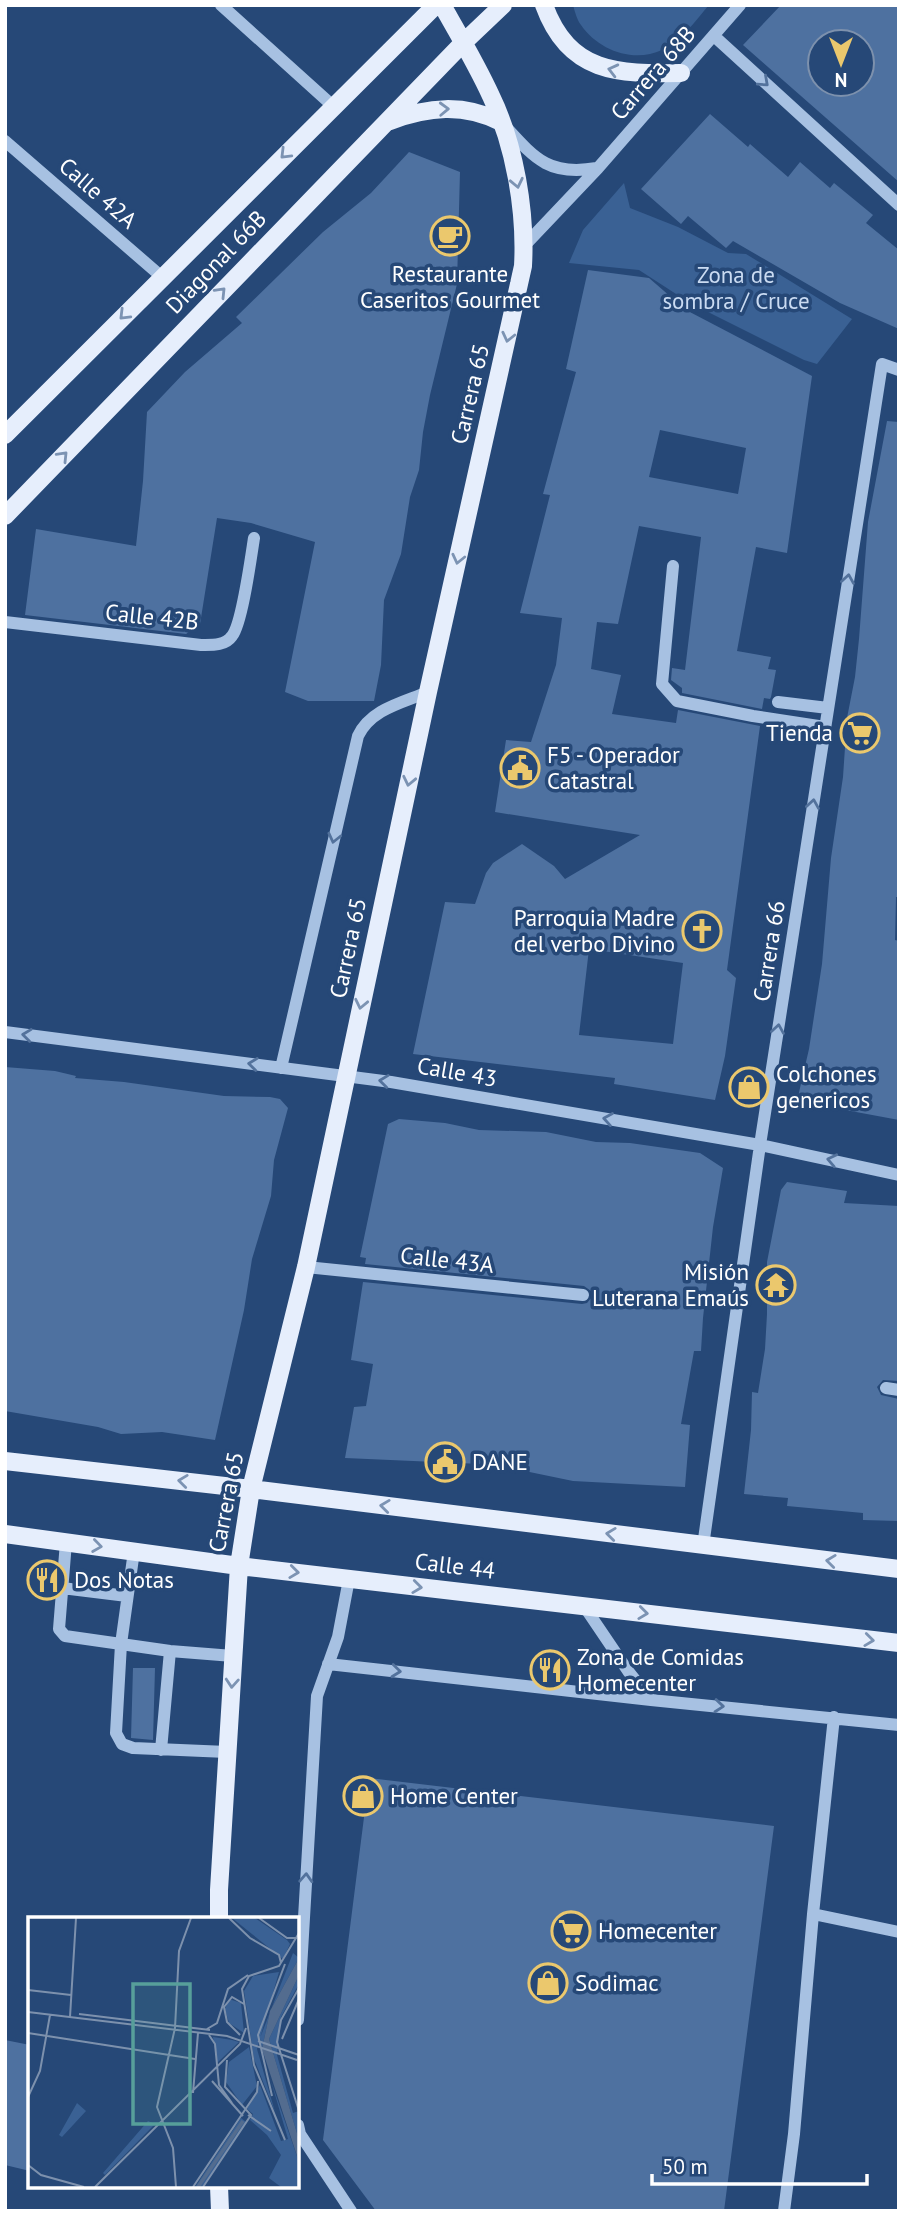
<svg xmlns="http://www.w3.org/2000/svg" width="904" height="2216" viewBox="0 0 904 2216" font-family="'PT Sans',sans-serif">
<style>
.green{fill:#3a6194}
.building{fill:#4e71a0;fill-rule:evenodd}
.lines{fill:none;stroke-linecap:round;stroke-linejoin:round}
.minor{stroke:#a7c1e2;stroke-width:12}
.major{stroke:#e6eefc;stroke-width:18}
.oneway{stroke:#7c93b3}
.oneway2{stroke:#53729c}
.labels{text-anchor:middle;stroke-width:7;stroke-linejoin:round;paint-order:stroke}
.street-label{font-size:23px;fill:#fff;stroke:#264877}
.poi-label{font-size:23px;fill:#fff;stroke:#264877;text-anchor:start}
.park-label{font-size:23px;fill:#cadbf2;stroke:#264877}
.inset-river{fill:none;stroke:#536c8f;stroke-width:3.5}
.inset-road{fill:none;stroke:#7d91ad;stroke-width:2}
.view{fill:#579f9a;fill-opacity:0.15;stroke:#579f9a;stroke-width:3.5}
.inset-edge{fill:none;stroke:#fff;stroke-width:3.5}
</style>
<rect width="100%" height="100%" fill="#264877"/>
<path class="green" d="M573,5H709C695,21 681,42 662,50C634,63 599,51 581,25C577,20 575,12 573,5Z
M624,183L630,208L678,227L728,253L746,254L852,319L817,364L804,360L690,303L639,270L569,263L583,230Z"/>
<path class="building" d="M781,5H899V182L743,45ZM820,42H862V84H820Z
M710,114L748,147L750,144L788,177L800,162L830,188L834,183L873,215L866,223L899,250V329L840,303L733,241L726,248L688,216L681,224L641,189Z
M409,152L460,172L457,284L430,395L423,432L419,470L410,497L401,554L384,600L381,665L374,701H308L285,692L315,542L251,523L217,518L200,624L186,634L25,615L36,529L136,546L143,481L147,412L185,372L242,323L236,317L323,232L371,193Z
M588,270L649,278L686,310L812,376L787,553L756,547L737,651L771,657L768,669L776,670L771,697L770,699L764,698L762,709L682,693V688L671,680L672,668L685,670L701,537L639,526L618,624L597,622L591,669L621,675L612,714L676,723L678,710L760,726L727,970L736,978L725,1056L715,1100L614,1084L615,1078L413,1054L445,902L475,904L486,873L493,863L522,844L554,866L565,879L640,835L495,812L506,740L531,742L556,665L562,618L520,613L550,495L543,494L576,372L566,369ZM660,430L746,448L738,494L649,477ZM589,949L683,963L673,1044L579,1035Z
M887,421L899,422V897H896L895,940L899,941V1120L797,1101L809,1049L822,964L831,858L843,777L847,718L855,677L859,639L868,522Z
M5,1067L55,1071L76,1076L75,1078L124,1082L224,1096L270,1097L280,1099L288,1108L274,1160L271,1196L252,1259L244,1310L215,1440L162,1432L121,1434L98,1427L5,1411Z
M399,1119L445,1123L479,1130L546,1132L596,1142L630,1143L700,1153L723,1168L713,1227L703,1318L701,1351H694L681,1424L690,1425L685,1487L573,1481L515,1469L481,1464L345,1458L354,1407L366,1406L373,1364L351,1360L363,1282L582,1304L587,1303L592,1297L591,1291L584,1286L365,1264L366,1258L360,1257L388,1124Z
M787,1182L847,1191L844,1203L899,1206V1381L883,1380L877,1387L881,1395L899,1399V1521L863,1520V1513L787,1506L788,1498L744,1494L751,1430L752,1392L758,1393L765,1349L767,1314V1262L781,1190Z
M133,1668H155L153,1740L131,1738Z
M369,1778L774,1826L724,2211H376L323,2140Z
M5,2040L30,2045V2171L5,2165Z"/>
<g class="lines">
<path class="minor" d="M221,5L333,106
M714,36L899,205
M506,127C536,160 550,176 597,168
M5,141L162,277
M524,246L598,168L740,5
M673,566L662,684L677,701L753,716L825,727
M5,622L201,645C212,645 225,646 232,636C242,624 251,557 254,538
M778,702L828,708
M5,1032L391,1082L760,1145L899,1175
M281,1068L358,736C371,709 402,703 428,692
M306,1267L583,1295
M886,1388L899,1390
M66,1542L59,1629L65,1636L170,1651L233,1656
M703,1546L760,1145L882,364L899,370
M134,1551L121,1644L116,1733L122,1744L133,1748L227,1752
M62,1588L127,1596
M584,1606L628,1671L651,1700
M328,1664L651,1700L899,1725
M161,1750L170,1651
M813,1914L899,1932
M298,2020L317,1696L338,1637L349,1579
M298,2125L300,2134L351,2211
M784,2211L794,2134L813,1914L834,1717"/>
<path class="major" d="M544,5C569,74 618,74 681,73
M390,121C428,107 463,103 501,122
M5,435L436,5
M5,516L463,43L503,5
M5,1461L251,1489L899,1569
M5,1534L239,1566L899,1643
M219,1918V1890L239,1566L251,1489L306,1267L428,692L523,266C526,212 515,145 491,96C477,65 459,35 442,5
M219,2186L220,2211"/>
</g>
<defs><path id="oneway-chevron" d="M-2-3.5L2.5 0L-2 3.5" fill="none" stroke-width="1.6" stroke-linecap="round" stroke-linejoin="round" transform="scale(1.75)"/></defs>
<g class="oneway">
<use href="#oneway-chevron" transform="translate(613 70) rotate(-166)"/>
<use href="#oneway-chevron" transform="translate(444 109) rotate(-2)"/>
<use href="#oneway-chevron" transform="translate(285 154) rotate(135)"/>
<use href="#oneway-chevron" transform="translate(517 183) rotate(78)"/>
<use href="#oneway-chevron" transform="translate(221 292) rotate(-46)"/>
<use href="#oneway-chevron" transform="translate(124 315) rotate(135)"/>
<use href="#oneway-chevron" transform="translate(508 337) rotate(103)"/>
<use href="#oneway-chevron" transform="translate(63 456) rotate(-46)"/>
<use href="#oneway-chevron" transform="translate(458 559) rotate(103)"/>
<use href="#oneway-chevron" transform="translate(409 781) rotate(102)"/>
<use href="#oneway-chevron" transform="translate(361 1004) rotate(102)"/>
<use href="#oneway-chevron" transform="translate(183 1481) rotate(-173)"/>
<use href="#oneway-chevron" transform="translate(385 1506) rotate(-173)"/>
<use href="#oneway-chevron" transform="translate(611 1534) rotate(-173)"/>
<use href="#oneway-chevron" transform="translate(97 1546) rotate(8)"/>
<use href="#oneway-chevron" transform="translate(831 1561) rotate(-173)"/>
<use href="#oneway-chevron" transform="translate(294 1572) rotate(7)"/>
<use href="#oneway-chevron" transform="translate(417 1587) rotate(7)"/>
<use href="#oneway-chevron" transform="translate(643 1613) rotate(7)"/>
<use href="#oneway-chevron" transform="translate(869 1640) rotate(7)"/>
<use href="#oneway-chevron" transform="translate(232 1683) rotate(94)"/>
</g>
<g class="oneway2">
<use href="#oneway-chevron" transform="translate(764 82) rotate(42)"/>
<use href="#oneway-chevron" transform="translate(848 579) rotate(-81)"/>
<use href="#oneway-chevron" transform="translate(813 804) rotate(-81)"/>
<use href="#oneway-chevron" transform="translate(334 838) rotate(103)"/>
<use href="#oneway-chevron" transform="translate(778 1029) rotate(-81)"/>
<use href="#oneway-chevron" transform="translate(27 1035) rotate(-173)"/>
<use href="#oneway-chevron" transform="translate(253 1064) rotate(-173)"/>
<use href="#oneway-chevron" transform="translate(384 1081) rotate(-173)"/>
<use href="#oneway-chevron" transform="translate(608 1119) rotate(-170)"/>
<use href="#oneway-chevron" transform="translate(832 1160) rotate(-168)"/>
<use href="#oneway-chevron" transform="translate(396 1671) rotate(6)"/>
<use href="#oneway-chevron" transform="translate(719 1706) rotate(5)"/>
<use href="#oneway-chevron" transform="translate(306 1878) rotate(-87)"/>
</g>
<defs>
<g id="cafe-ring" transform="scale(2.0125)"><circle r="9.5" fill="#264877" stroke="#ebc86d" stroke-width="1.5"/><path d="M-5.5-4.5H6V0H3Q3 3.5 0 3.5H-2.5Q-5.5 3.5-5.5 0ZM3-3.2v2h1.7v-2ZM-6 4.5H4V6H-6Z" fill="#ebc86d"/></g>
<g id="supermarket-ring" transform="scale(2.0125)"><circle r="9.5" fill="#264877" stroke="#ebc86d" stroke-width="1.5"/><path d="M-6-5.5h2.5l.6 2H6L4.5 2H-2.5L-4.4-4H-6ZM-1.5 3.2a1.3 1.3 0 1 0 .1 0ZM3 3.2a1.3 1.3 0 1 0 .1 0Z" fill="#ebc86d"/></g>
<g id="civic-ring" transform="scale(2.0125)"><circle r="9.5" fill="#264877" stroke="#ebc86d" stroke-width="1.5"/><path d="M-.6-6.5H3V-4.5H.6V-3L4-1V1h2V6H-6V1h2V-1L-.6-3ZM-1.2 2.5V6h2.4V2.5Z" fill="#ebc86d"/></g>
<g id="church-ring" transform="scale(2.0125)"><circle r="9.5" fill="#264877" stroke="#ebc86d" stroke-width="1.5"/><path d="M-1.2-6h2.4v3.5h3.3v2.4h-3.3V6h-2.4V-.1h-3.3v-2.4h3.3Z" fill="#ebc86d"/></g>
<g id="shop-ring" transform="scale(2.0125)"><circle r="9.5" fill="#264877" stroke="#ebc86d" stroke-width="1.5"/><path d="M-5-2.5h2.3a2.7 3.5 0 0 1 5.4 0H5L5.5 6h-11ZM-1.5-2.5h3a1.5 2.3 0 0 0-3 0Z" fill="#ebc86d"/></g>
<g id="temple-ring" transform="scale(2.0125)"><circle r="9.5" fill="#264877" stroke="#ebc86d" stroke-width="1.5"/><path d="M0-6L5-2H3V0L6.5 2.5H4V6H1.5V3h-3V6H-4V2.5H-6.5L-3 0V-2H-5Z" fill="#ebc86d"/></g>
<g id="restaurant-ring" transform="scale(2.0125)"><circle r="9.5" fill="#264877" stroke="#ebc86d" stroke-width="1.5"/><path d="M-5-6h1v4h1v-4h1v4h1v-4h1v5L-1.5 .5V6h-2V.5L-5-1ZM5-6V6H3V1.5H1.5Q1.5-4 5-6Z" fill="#ebc86d"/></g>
</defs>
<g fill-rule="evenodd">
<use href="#cafe-ring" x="450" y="236"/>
<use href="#supermarket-ring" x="860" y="733"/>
<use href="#civic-ring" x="520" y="768"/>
<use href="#church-ring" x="702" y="931"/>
<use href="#shop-ring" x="749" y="1087"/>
<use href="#temple-ring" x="776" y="1285"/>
<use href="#civic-ring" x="445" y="1462"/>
<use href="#restaurant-ring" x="47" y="1580"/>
<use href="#restaurant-ring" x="550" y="1670"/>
<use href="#shop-ring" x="363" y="1796"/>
<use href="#supermarket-ring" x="571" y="1931"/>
<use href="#shop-ring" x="548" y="1983"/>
</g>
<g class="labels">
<g class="street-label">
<text transform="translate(653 73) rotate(-49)" y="8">Carrera 68B</text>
<text transform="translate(98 193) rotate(41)" y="8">Calle 42A</text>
<text transform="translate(216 262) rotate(-46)" y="8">Diagonal 66B</text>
<text transform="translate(470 394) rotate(-77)" y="8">Carrera 65</text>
<text transform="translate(152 617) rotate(6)" y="8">Calle 42B</text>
<text transform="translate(348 948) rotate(-78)" y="8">Carrera 65</text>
<text transform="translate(769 951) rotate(-81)" y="8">Carrera 66</text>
<text transform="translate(457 1072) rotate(10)" y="8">Calle 43</text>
<text transform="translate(447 1260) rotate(6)" y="8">Calle 43A</text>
<text transform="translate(226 1502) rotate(-79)" y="8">Carrera 65</text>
<text transform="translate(455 1566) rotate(7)" y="8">Calle 44</text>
</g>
<g class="poi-label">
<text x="450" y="282" text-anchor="middle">Restaurante<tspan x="450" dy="26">Caseritos Gourmet</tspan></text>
<text x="833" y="741" text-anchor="end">Tienda</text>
<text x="547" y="763">F5 - Operador<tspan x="547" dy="26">Catastral</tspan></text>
<text x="675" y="926" text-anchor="end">Parroquia Madre<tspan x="675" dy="26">del verbo Divino</tspan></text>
<text x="776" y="1082">Colchones<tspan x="776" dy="26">genericos</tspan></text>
<text x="749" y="1280" text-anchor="end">Misión<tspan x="749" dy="26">Luterana Emaús</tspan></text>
<text x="472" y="1470">DANE</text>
<text x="74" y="1588">Dos Notas</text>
<text x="577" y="1665">Zona de Comidas<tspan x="577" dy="26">Homecenter</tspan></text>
<text x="390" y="1804">Home Center</text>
<text x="598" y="1939">Homecenter</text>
<text x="575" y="1991">Sodimac</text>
</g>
<g class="park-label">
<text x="736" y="283">Zona de<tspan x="736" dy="26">sombra / Cruce</tspan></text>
</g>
</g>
<g transform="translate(28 1917)">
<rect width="271" height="271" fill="#264877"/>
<path d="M204,1H227L259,23L262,27L255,42ZM265,36L271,41L242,94L234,132L232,121ZM251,55L229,132L247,195L226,142L216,74L225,59ZM271,58V67L253,100L249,138L265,196L271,194V223L241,122ZM201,82L213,86L216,116L201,106L197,92ZM185,120L204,123L211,125L189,146ZM221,130L229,169L214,188L198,165L201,145ZM243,164L271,245V270H253L241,261L253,238L239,218L222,203L225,197L219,192L232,168L253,224L260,222ZM49,186L58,194L34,220L31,218ZM213,201L218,205L174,270H167ZM120,204L127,207L77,258L75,256Z" fill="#3a6194"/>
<path d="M271,41V58L241,122L271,223V245L234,132L242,94Z" fill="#536c8f"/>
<path class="inset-river" d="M170,270L215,204"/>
<path class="inset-road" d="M201,1L222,21L251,38L253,46M231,1L259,21H269M271,71L253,103L249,125L271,194M0,73L43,78M0,95L199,119L269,143M51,97L182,113M42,100L48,1M179,112L189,106L200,72L220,58M0,116L167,142M181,118L187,127L191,168L204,186M212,118L199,105L196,90L204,80L216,87M254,122L271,82M230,124L271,138M184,164L215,199M165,176L170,116M244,179L230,118L257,47M0,180L12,154L22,98M220,198L243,214M257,223L226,148L214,72L221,59L251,49L271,16M0,248L13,258L56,270M67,270L212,127L218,111M148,270L145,231L129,190L147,111L151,34L163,1M165,270L229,175L230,164M175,270L223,198L197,170L199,143"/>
<path class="view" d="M105,67H162V207H105Z"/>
<rect width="271" height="271" class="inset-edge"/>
</g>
<rect width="904" height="2216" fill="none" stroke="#ffffff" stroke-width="14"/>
<g transform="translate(841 63) rotate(180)"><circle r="33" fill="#264877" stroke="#7d91ad" stroke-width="2"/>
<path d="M0-5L12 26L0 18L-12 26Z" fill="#ebc86d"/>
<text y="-10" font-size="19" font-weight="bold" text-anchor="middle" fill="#ffffff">N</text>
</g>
<path d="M652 2174v10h215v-10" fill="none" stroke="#ffffff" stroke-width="3.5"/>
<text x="662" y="2174" font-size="21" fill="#ffffff" stroke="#264877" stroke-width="5" paint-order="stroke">50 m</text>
</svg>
